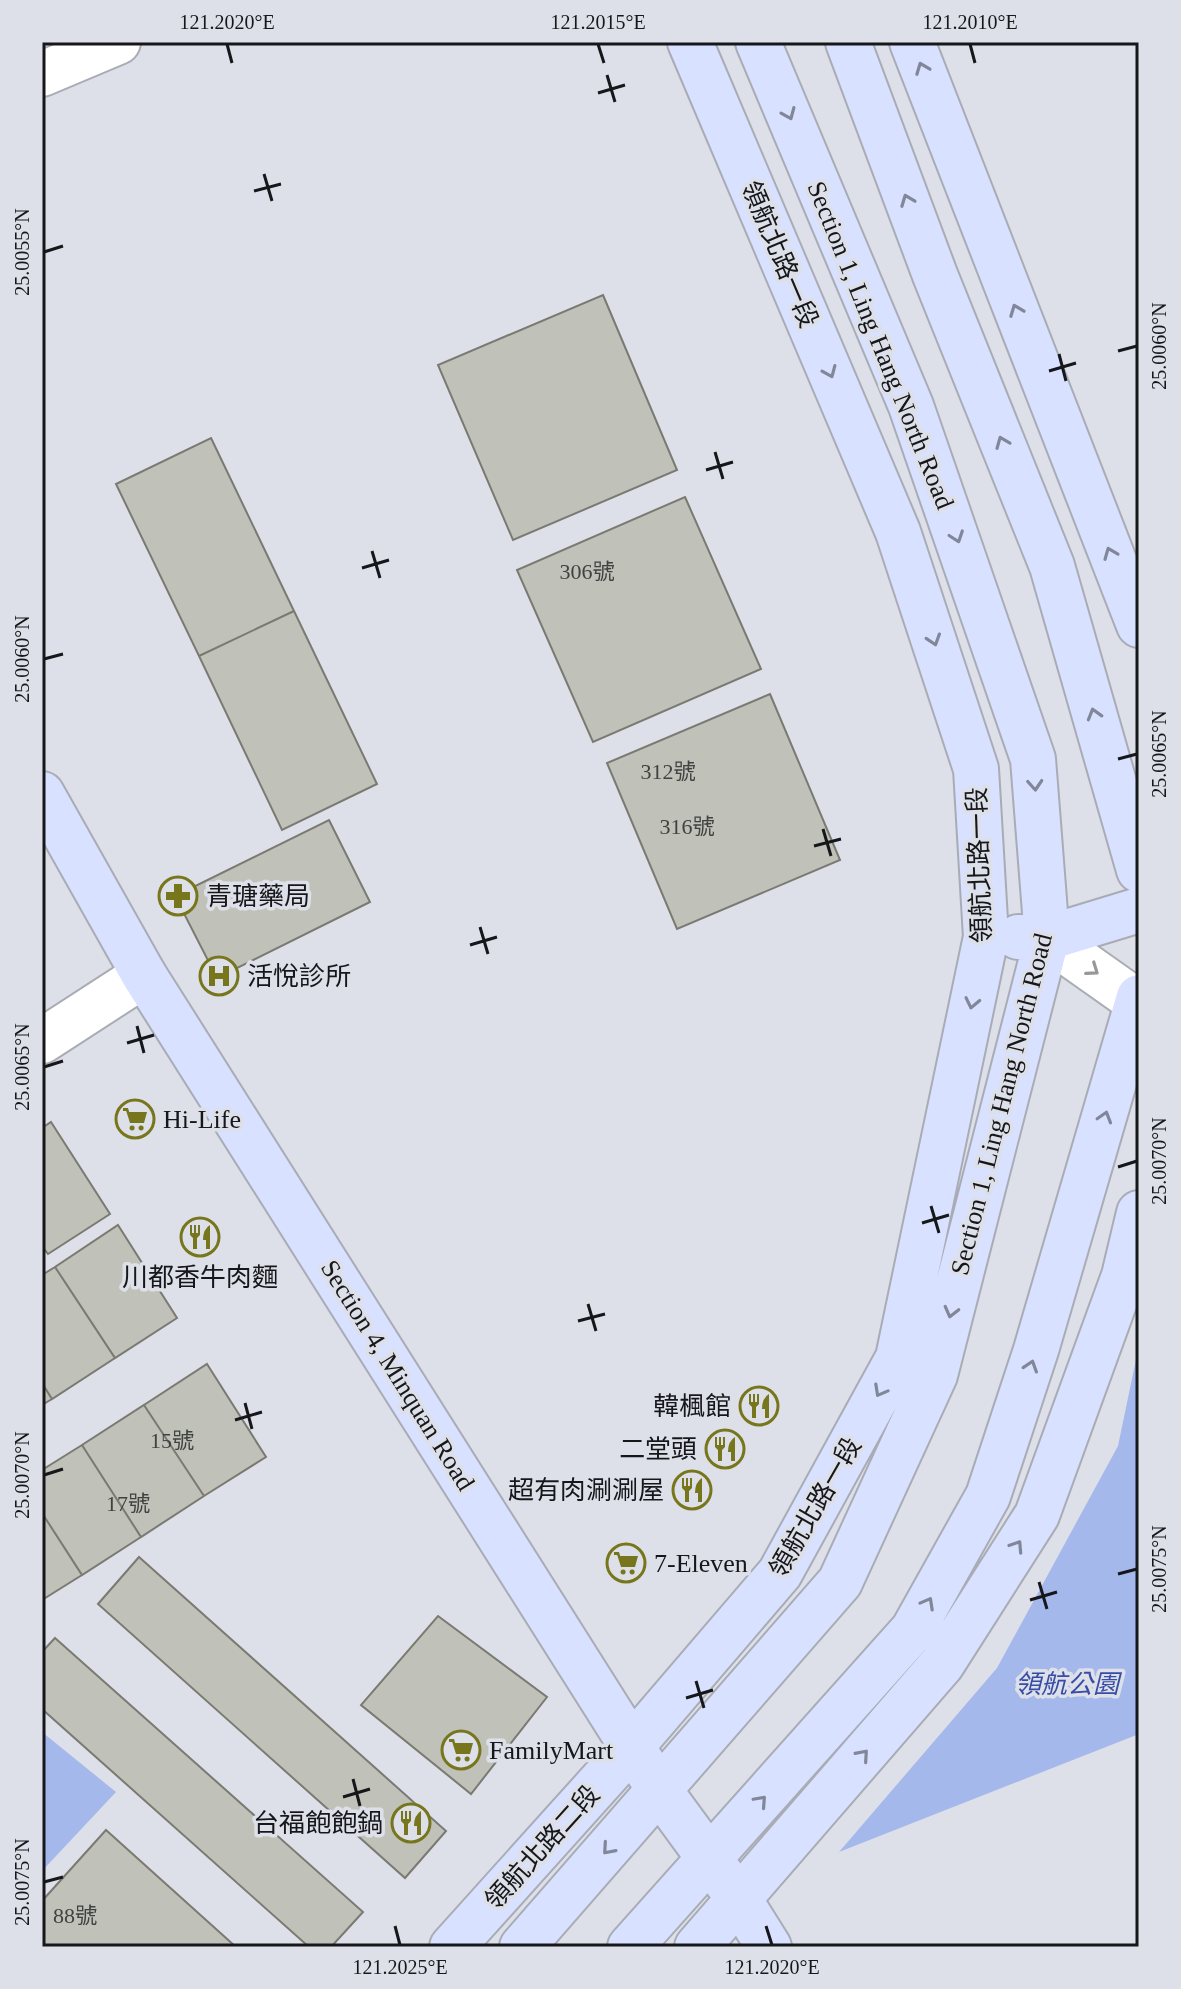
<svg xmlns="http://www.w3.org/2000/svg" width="1181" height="1989" viewBox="0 0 1181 1989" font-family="'Times New Roman','Noto Sans TC',serif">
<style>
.green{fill:#a5b8ec}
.building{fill:#c0c1b8;stroke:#7a7a72;stroke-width:2}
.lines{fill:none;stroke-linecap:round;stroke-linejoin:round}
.street-casing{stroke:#a9acb4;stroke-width:48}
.secondary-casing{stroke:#a9acb4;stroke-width:48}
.street{stroke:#fff;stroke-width:44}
.secondary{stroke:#d8e1ff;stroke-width:44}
.oneway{stroke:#818698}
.oneway2{stroke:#969798}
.ticks{fill:none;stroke:#16171a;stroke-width:3}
.labels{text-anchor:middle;stroke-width:7;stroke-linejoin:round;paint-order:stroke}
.number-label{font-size:22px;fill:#404242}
.street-label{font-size:26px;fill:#16171a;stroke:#dde0e8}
.poi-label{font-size:26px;fill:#16171a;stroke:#dde0e8;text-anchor:start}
.park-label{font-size:26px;font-style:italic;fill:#384ea6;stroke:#dde0e8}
.neatline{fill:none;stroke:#16171a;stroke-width:3}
.ticks-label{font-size:20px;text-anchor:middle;fill:#16171a}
</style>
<rect width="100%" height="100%" fill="#dde0e8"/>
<path class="green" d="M1139,1345V1734L839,1852L997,1668L1118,1446Z
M42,1732L116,1792L42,1871Z"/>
<path class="building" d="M603,295L677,470L513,540L438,365Z
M211,438L294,611L199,656L116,484Z
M685,497L761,669L593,742L517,570Z
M294,611L377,784L282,830L199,656Z
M770,694L840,860L677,929L607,763Z
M329,820L370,902L217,978L175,896Z
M51,1122L110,1214L48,1254L42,1246V1128Z
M118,1225L177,1318L115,1358L55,1267Z
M55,1267L115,1358L52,1399L42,1383V1275Z
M207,1364L266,1457L204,1496L144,1405Z
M42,1383L52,1399L42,1405Z
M144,1405L204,1496L141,1537L82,1445Z
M82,1445L141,1537L82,1575L42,1513V1470Z
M42,1513L82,1575L42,1600Z
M139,1557L446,1831L405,1878L98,1604Z
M438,1616L547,1697L471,1794L361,1705Z
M55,1638L363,1912L331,1947H309L42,1709V1652Z
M106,1830L236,1947H42V1901Z"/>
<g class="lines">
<g class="street-casing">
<path id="street" d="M42,74L118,42
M1047,938L1139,1003
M42,1041L144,975"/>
</g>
<g class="secondary-casing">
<path id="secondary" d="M848,42L935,275L1052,566L1139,870
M912,42L1139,625
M42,794L144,975L660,1791L739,1899L769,1947
M1018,937L1047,938L1139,910
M452,1947L613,1768L780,1573L898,1358L986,937L976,769L898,532L690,42
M522,1947L840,1582L935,1375L1047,938L1033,759L911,406L758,42
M630,1947L913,1630L988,1496L1036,1350L1139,997
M697,1947L942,1664L1037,1515L1124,1276L1139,1213"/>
</g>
<use href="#street" class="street"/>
<use href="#secondary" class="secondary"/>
</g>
<defs><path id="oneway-chevron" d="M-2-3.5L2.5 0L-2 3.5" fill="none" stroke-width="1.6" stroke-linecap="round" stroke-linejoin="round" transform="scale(2)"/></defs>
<g class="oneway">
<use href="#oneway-chevron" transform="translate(922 68) rotate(-111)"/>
<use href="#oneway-chevron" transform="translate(789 114) rotate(67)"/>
<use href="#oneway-chevron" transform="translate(907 200) rotate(-111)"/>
<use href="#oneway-chevron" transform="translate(1016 310) rotate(-111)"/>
<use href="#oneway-chevron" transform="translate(830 372) rotate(67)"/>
<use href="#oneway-chevron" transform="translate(1002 442) rotate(-112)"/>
<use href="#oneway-chevron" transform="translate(957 537) rotate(71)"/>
<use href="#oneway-chevron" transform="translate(1110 553) rotate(-112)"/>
<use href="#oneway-chevron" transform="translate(934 640) rotate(72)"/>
<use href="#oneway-chevron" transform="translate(1094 714) rotate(-106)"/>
<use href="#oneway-chevron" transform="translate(1035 785) rotate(86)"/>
<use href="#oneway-chevron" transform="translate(972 1003) rotate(102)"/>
<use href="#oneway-chevron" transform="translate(1105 1117) rotate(-73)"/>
<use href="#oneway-chevron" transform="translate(951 1312) rotate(104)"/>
<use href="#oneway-chevron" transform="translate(1031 1366) rotate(-72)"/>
<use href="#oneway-chevron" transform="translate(880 1391) rotate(119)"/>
<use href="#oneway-chevron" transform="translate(1017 1546) rotate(-57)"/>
<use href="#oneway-chevron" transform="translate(928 1603) rotate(-61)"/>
<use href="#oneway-chevron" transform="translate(863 1755) rotate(-49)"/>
<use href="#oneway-chevron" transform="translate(761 1801) rotate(-48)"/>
<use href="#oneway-chevron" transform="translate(608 1849) rotate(131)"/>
</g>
<use class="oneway2" href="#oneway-chevron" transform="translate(1093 970) rotate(35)"/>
<path class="ticks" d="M227,44L232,63M598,44L604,63M970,44L975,63M607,75L615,102M598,93L625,85M264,174L272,201M254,191L281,184M44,252L63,246M1118,351L1137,346M1059,354L1066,381M1049,371L1076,363M715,452L723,479M706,470L733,462M372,551L380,578M362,568L389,560M44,659L63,654M1118,759L1137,754M823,829L831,856M814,846L841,839M480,927L488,954M470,945L497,937M137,1026L144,1053M127,1043L154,1035M44,1067L63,1061M1118,1167L1137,1161M931,1206L939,1233M922,1223L949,1215M588,1304L596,1331M578,1321L605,1314M245,1403L252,1429M235,1420L262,1412M44,1475L63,1469M1118,1574L1137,1569M1039,1582L1047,1609M1030,1600L1057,1592M696,1681L704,1708M686,1698L713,1690M353,1779L360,1806M343,1797L370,1789M44,1882L63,1877M395,1926L400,1945M766,1926L772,1945"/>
<defs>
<g id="pharmacy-ring" transform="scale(2)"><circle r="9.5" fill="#dde0e8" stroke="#77761c" stroke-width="1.5"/><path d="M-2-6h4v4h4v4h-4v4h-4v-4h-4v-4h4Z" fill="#77761c"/></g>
<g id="hospital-ring" transform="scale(2)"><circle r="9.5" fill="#dde0e8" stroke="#77761c" stroke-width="1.5"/><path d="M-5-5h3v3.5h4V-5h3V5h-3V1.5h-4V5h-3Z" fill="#77761c"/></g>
<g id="supermarket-ring" transform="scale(2)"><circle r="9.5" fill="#dde0e8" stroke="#77761c" stroke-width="1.5"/><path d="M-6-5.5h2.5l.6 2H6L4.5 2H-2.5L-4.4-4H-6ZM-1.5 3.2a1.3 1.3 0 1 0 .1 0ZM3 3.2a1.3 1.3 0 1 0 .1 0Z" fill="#77761c"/></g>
<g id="restaurant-ring" transform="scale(2)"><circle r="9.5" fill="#dde0e8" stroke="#77761c" stroke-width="1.5"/><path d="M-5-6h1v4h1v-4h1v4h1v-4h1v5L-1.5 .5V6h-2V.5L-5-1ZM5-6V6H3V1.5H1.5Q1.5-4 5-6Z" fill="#77761c"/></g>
</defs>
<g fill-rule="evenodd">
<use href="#pharmacy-ring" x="178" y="896"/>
<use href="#hospital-ring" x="219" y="976"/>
<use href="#supermarket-ring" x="135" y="1119"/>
<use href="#restaurant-ring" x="200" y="1237"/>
<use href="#restaurant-ring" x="759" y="1406"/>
<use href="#restaurant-ring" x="725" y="1449"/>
<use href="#restaurant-ring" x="692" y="1490"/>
<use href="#supermarket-ring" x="626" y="1563"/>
<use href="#supermarket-ring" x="461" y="1750"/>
<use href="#restaurant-ring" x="411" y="1823"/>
</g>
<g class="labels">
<g class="number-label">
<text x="587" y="579">306號</text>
<text x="668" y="779">312號</text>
<text x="687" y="834">316號</text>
<text x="172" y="1448">15號</text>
<text x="128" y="1511">17號</text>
<text x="75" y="1923">88號</text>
</g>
<g class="street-label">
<text transform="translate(780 254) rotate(67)" y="9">領航北路一段</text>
<text transform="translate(881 345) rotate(68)" y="9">Section 1, Ling Hang North Road</text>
<text transform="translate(979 865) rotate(-92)" y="9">領航北路一段</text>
<text transform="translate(1001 1104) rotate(-76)" y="9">Section 1, Ling Hang North Road</text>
<text transform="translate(398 1375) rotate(58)" y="9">Section 4, Minquan Road</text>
<text transform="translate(815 1507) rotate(-60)" y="9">領航北路一段</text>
<text transform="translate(542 1847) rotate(-48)" y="9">領航北路二段</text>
</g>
<g class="poi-label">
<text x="206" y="905">青瑭藥局</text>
<text x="247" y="985">活悅診所</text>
<text x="163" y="1128">Hi-Life</text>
<text x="200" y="1286" text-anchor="middle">川都香牛肉麵</text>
<text x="731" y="1415" text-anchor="end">韓楓館</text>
<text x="697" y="1458" text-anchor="end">二堂頭</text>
<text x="664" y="1499" text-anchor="end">超有肉涮涮屋</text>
<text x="654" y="1572">7-Eleven</text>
<text x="489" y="1759">FamilyMart</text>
<text x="383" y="1832" text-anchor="end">台福飽飽鍋</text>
</g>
<g class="park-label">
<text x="1067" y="1693">領航公園</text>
</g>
</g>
<rect width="1181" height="1989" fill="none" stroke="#dde0e8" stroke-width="88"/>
<rect x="44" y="44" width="1093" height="1901" class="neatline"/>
<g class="ticks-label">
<text x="227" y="29">121.2020°E</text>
<text x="598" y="29">121.2015°E</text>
<text x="970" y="29">121.2010°E</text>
<text transform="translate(22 252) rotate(-90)" y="7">25.0055°N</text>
<text transform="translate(1159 346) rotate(-90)" y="7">25.0060°N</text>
<text transform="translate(22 659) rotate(-90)" y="7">25.0060°N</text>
<text transform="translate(1159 754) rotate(-90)" y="7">25.0065°N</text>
<text transform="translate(22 1067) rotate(-90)" y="7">25.0065°N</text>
<text transform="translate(1159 1161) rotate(-90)" y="7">25.0070°N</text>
<text transform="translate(22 1475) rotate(-90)" y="7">25.0070°N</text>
<text transform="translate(1159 1569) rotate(-90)" y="7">25.0075°N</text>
<text transform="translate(22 1882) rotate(-90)" y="7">25.0075°N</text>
<text x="400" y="1974">121.2025°E</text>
<text x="772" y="1974">121.2020°E</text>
</g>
</svg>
